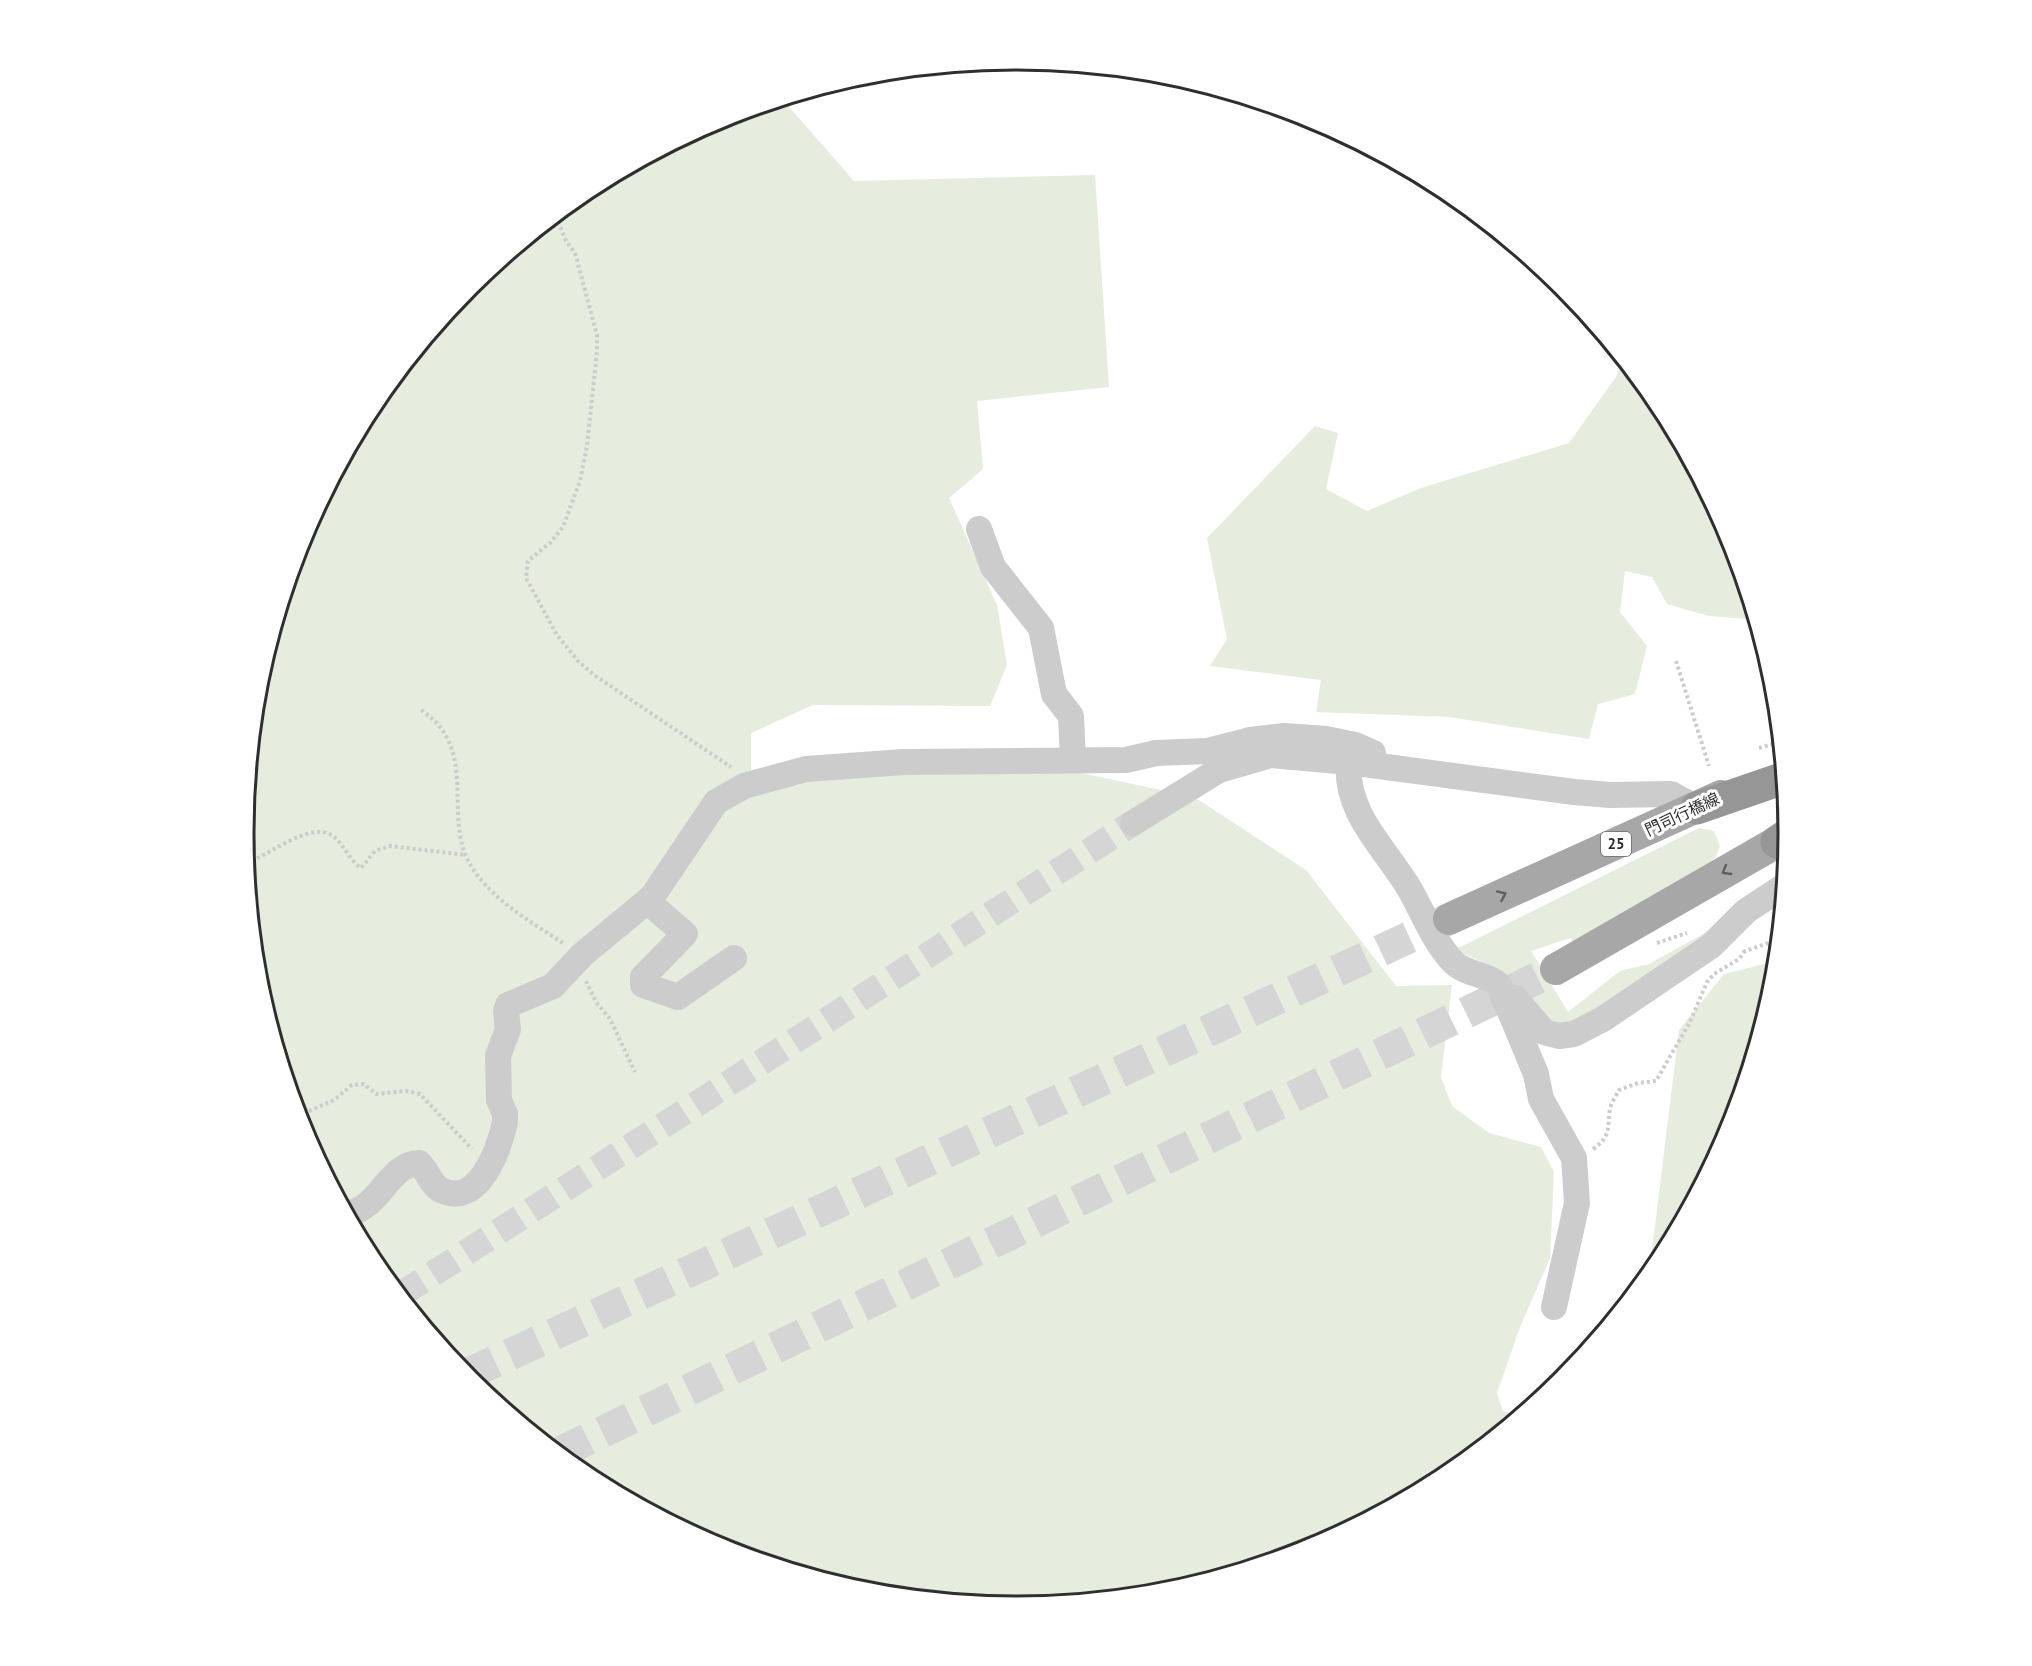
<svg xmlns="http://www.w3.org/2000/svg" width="2032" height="1666" viewBox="0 0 2032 1666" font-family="'PT Sans','Noto Sans JP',sans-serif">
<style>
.green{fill:#e6ecde}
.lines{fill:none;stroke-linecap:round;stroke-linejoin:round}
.minor-tunnel{stroke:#d5d5d5;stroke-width:26;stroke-dasharray:26 13;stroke-linecap:butt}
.major-tunnel{stroke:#d5d5d5;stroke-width:32;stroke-dasharray:32 16;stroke-linecap:butt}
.path{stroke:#ccc;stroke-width:4;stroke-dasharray:3 3;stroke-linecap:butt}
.minor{stroke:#ccc;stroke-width:26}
.major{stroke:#a7a7a7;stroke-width:32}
.highway{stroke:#969696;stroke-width:33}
.oneway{stroke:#5f5f5f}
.labels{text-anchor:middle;stroke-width:6;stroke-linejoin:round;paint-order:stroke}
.shield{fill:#fff;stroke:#6d6d6d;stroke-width:1.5}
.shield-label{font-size:15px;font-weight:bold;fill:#2f2f2f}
.street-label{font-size:16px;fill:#2f2f2f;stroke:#fff}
.rim{fill:none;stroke:#2f2f2f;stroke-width:3}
</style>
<rect width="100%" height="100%" fill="#fff"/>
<path class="green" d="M793,97L790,108L854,181L1095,175L1109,387L977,401L983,469L949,498L997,605L1007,665L990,706L813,705L751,733V770L733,788L1015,759L1194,797L1306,870L1396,986L1452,985L1441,1077L1452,1106L1489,1133L1541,1147L1554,1172L1550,1258L1520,1327L1497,1393L1503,1411L1519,1416L1445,1476L1312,1547L1166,1591L1016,1606L865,1591L720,1547L586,1476L469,1379L379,1266L373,1262L302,1128L258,983L243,833L258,682L302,537L373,403L470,286L587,190L721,119Z
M1622,358L1659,404L1730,537L1759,639L1747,619L1709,616L1667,604L1652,577L1625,571L1620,612L1647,646L1635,694L1598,704L1589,739L1449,717L1316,712L1321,680L1210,666L1227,639L1207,538L1315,426L1338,433L1326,489L1367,511L1421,488L1569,443L1616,377Z
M1699,828L1714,831L1720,846L1716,857L1705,867L1573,941L1570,938L1531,951L1568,1012L1620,971L1649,964L1712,929L1713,933L1566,1029L1551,1026C1517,982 1506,971 1454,950Z
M1776,961L1774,984L1730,1129L1659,1263L1649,1275L1679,1030L1724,974Z"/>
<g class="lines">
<path class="minor-tunnel" d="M400,1295L1133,823"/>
<path class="major-tunnel" d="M466,1375L1449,919
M559,1453L1556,969"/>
<path class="path" d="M556,216L566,241L575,253L597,335V351L587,446L580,481L563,527L551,542L528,561L526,578L557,635L578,661L594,675L731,767
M1676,661L1709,766
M421,710C481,749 441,817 471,866C492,900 531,922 563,943
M1759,748L1780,742
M246,863C270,855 311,820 333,836C344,844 349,860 361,868L375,851L390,846L466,855
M1657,943L1687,933
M1743,952L1779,939
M586,981L596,1002L610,1019L635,1072
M298,1116L334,1100L352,1085L364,1084L376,1094L406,1091L420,1094L472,1149
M1593,1149C1612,1136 1607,1127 1610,1109C1611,1103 1616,1096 1619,1090L1638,1083L1656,1081L1690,1022L1707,982L1714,974L1739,959L1744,952"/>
<path class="minor" d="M979,529L993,567L1041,628L1054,694L1071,716L1073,760
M1349,762C1344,812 1385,848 1409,888C1424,914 1433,941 1454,963C1466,974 1487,974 1499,985L1536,1074L1541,1099L1574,1158L1577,1203L1554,1307
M1133,823L1219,770L1271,755L1349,762L1574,792L1610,795L1671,794L1697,808
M647,901L685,934L643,977V985L678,997L734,958
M1504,999L1515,998L1544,1032L1559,1036L1574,1034L1603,1019L1711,946L1746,911L1784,886
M348,1215C353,1212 360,1210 365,1206C384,1193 394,1164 419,1163C427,1170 431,1184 439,1189C478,1211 499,1149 505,1122V1114L499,1100L498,1056L508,1029L506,1011L508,1005L553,986L582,955L652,897L716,802L744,786L806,769L904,762L1126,760L1156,753L1207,751L1250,740L1284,736L1326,739L1355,745L1373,753L1374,765"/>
<path class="major" d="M1449,919L1721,796
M1556,969L1789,835"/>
<path class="highway" d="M1697,808L1784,778
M1777,842L1789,834"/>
</g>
<defs><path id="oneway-chevron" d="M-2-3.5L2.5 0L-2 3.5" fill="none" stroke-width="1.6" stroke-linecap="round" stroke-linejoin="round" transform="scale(1.5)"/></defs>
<g class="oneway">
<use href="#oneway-chevron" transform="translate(1726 871) rotate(150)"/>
<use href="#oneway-chevron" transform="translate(1502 895) rotate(-24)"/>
</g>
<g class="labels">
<rect class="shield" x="1601" y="832" width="30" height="24" rx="4.5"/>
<g class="shield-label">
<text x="1616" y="849">25</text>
</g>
<g class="street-label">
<text transform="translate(1682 814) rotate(-25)" y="6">門司行橋線</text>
</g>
</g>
<path d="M0 0H2032V1666H0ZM1016 70H1016A762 762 0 0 1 1778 832V834A762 762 0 0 1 1016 1596H1016A762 762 0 0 1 254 834V832A762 762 0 0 1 1016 70Z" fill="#fff" fill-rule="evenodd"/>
<path class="rim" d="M1016 70H1016A762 762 0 0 1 1778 832V834A762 762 0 0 1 1016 1596H1016A762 762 0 0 1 254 834V832A762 762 0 0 1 1016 70Z"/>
</svg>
